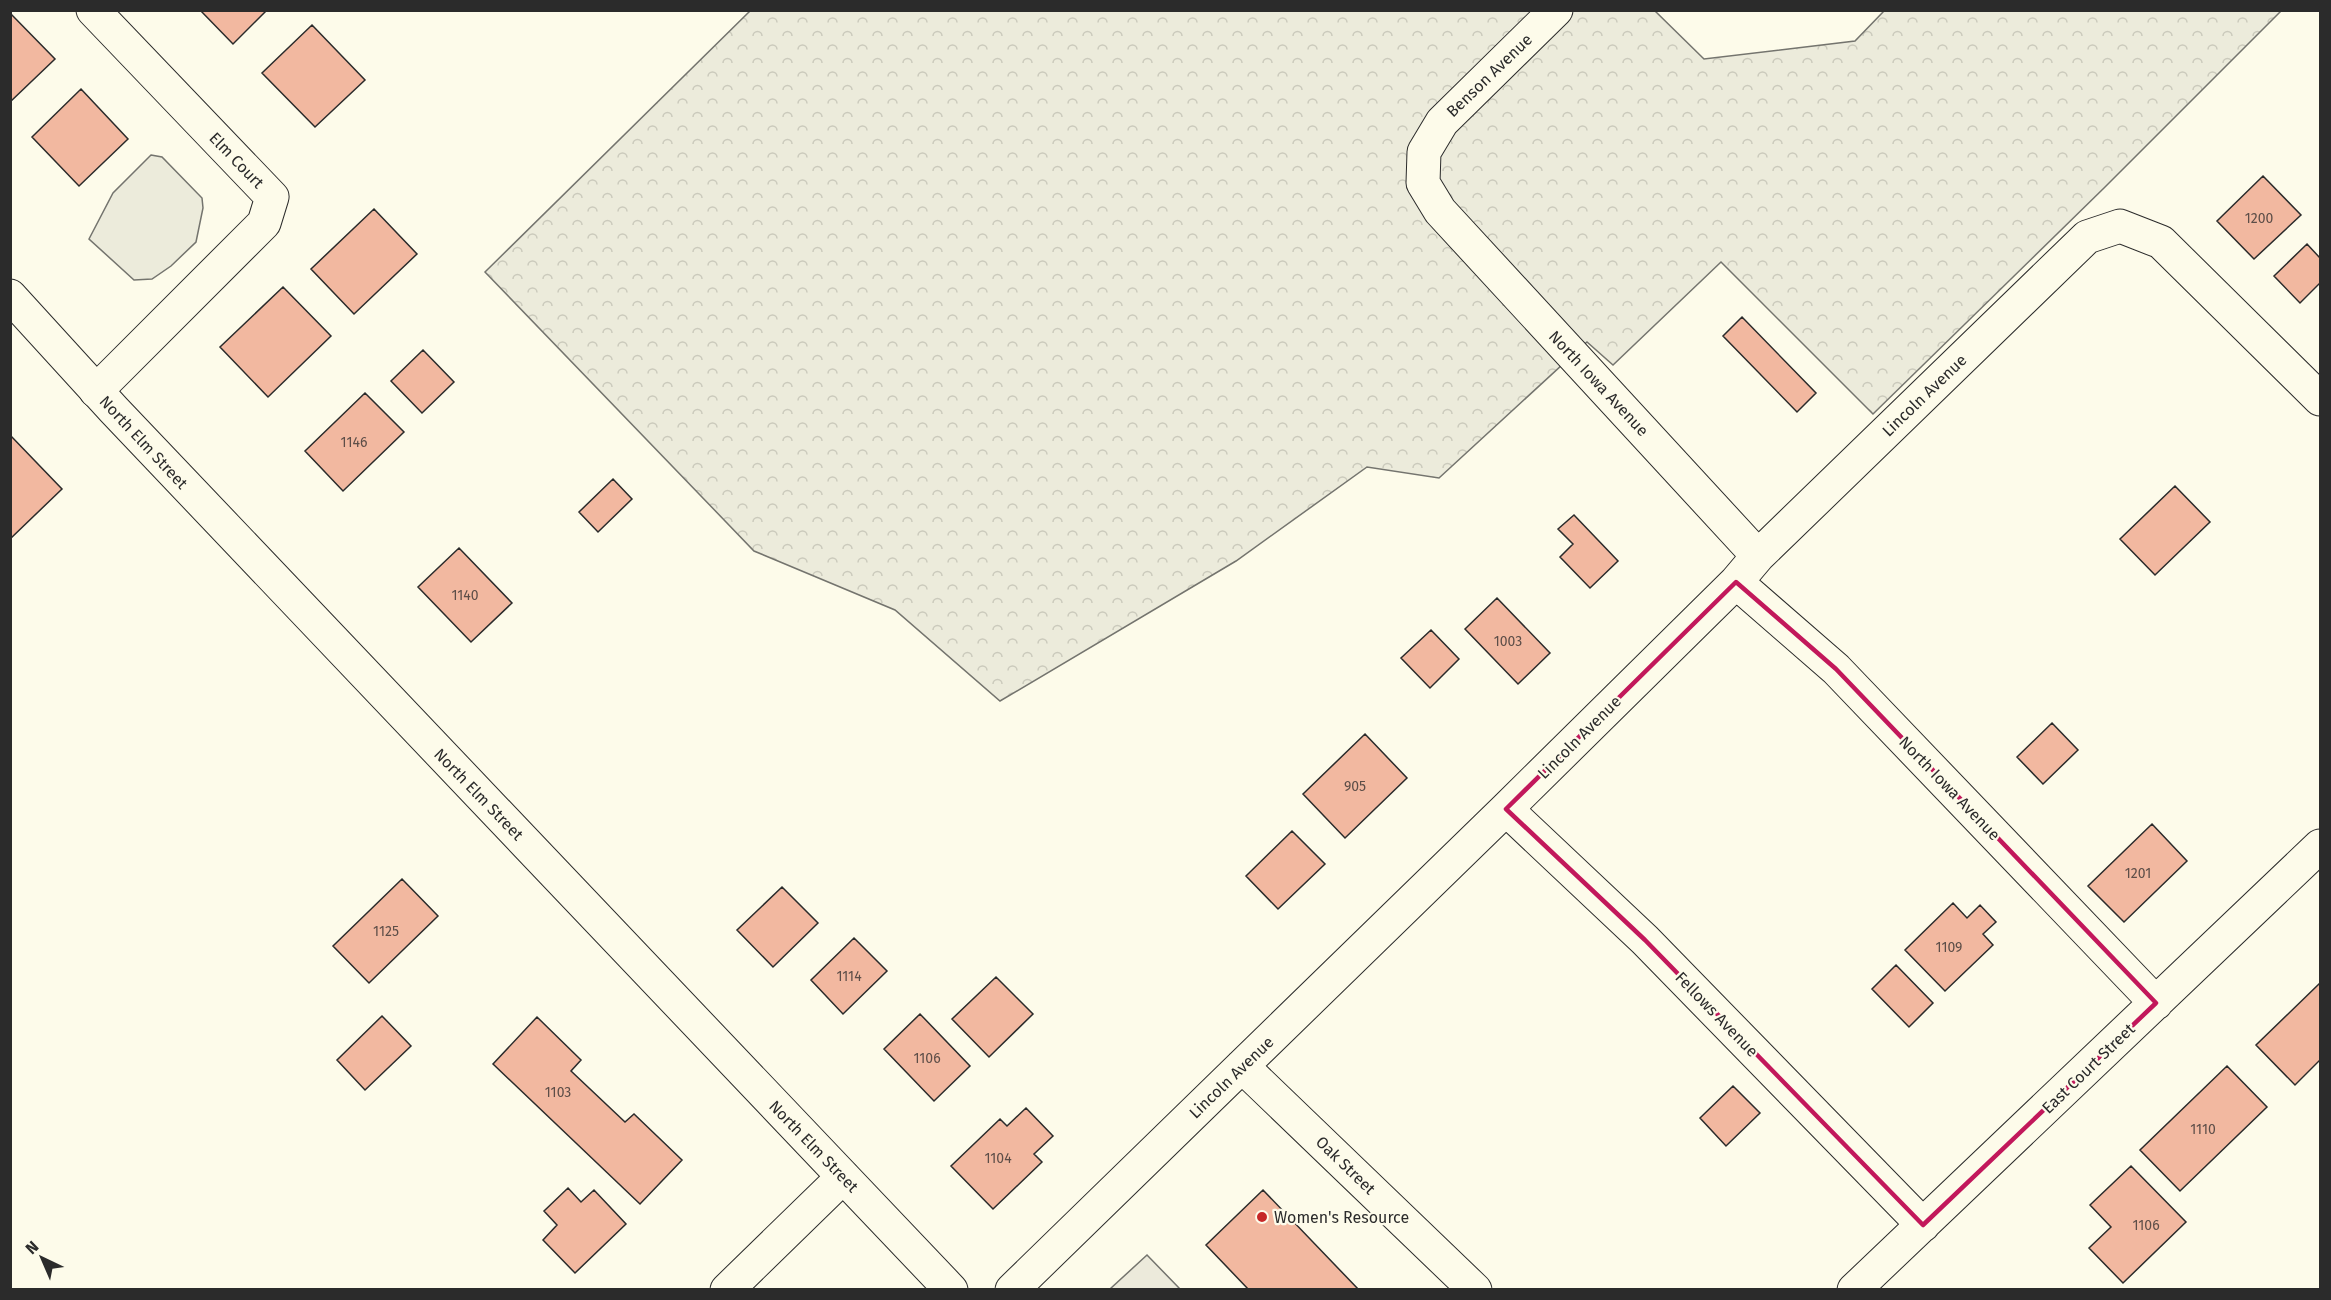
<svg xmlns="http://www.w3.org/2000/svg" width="2331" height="1300" viewBox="0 0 2331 1300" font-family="'Fira Sans',sans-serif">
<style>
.green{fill:#ecebdb;stroke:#74746e;stroke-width:1.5}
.forest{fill:url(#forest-crowns);stroke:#74746e;stroke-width:1.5}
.parking{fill:#eceadb;stroke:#74746e;stroke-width:1.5}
.building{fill:#f2b8a0;stroke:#2b2b2b;stroke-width:1.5}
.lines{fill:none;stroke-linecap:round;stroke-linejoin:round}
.minor-casing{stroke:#2b2b2b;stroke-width:35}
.major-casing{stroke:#2b2b2b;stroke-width:35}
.minor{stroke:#fdfbea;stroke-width:33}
.major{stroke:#fdfbea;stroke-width:33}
.marked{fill:none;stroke:#c2185b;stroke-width:4.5;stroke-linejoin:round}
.poi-dot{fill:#c62828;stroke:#fdfbea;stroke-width:2}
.labels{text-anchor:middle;stroke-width:4.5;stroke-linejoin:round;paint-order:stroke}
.number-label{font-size:14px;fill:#5d4e48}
.street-label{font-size:16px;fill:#2b2b2b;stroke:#fdfbea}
.poi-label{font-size:16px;fill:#2b2b2b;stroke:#fdfbea;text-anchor:start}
</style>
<defs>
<pattern id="forest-crowns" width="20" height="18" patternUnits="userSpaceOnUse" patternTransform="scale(1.5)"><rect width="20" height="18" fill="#ecebdb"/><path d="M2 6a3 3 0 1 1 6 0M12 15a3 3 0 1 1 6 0" fill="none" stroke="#cbcabc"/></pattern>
</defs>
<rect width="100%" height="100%" fill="#fdfbea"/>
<path class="green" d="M151,155L162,157L202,198L203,208L196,242L171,266L152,279L134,280L89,239L113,193Z"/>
<path class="forest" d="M750,11H1655L1704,59L1855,41L1884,11H2281L2104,188L1873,414L1721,262L1613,365L1587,342L1439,478L1367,467L1236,561L1000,701L895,610L754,551L485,272Z"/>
<path class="parking" d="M1147,1255L1180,1289H1110Z"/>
<path class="building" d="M200,10H267L233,44Z
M10,13L55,59L10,102Z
M312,25L365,80L315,127L262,73Z
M81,89L128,139L79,186L32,137Z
M2263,176L2301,215L2254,259L2217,221Z
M374,209L417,254L354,314L311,269Z
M2307,244L2320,258V283L2300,303L2274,276Z
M283,287L331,336L268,397L220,347Z
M1742,317L1816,393L1797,412L1723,336Z
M423,350L454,382L422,413L391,381Z
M365,393L404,432L343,491L305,451Z
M10,435L62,489L10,539Z
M613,479L632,499L598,532L579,512Z
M2175,486L2210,522L2155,575L2120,539Z
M1574,515L1618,561L1590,588L1560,557L1573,544L1558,529Z
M459,548L512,603L471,642L418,587Z
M1497,598L1550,653L1518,684L1465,629Z
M1431,630L1459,659L1430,688L1401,658Z
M2052,723L2078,750L2043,784L2017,757Z
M1365,734L1407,778L1345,838L1303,794Z
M2152,824L2187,861L2124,922L2088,886Z
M1292,831L1325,864L1278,909L1246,876Z
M402,879L438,916L369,983L333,946Z
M782,887L818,923L773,967L737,930Z
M1953,903L1967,918L1980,905L1996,922L1983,934L1993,945L1945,991L1905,950Z
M854,938L887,971L843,1014L811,980Z
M1896,965L1933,1003L1909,1027L1872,989Z
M996,977L1033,1014L989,1057L952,1019Z
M2320,983V1060L2295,1085L2256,1045Z
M920,1014L970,1066L934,1101L884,1049Z
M382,1016L411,1046L365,1090L337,1060Z
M537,1017L581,1060L571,1071L625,1122L634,1114L682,1160L640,1204L493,1064Z
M2227,1066L2267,1107L2180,1191L2140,1150Z
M1733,1086L1760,1113L1726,1146L1700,1118Z
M1026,1108L1053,1136L1034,1154L1042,1162L993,1209L951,1166L1000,1119L1007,1126Z
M2131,1166L2186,1222L2123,1283L2089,1248L2111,1227L2090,1205Z
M568,1188L581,1202L594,1190L626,1224L575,1273L543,1240L557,1225L544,1211Z
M1263,1190L1359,1290H1249L1206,1245Z"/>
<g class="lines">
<g class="minor-casing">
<path id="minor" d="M93,10L272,197L264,223L96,391
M1556,10L1442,122L1424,152L1423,183L1440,211L1758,556
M1736,582L1836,669L2156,1003
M1506,809L1645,940L1923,1225
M1242,1066L1475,1290
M727,1290L843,1177
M1012,1290L1506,809L1736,582L1758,556L2087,237L2120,226L2161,242L2320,399
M1854,1290L2320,846"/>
</g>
<g class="major-casing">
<path id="major" d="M10,296L114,410L951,1290"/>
</g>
<use href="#minor" class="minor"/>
<use href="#major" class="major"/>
</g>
<path class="marked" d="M1736,582L1836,669L2156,1003L1923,1225L1645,940L1506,809Z"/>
<circle class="poi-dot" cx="1262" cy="1217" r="6"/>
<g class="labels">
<g class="number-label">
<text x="2259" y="223">1200</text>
<text x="354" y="447">1146</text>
<text x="465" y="600">1140</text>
<text x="1508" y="646">1003</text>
<text x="1355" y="791">905</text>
<text x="2138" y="878">1201</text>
<text x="386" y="936">1125</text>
<text x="1949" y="952">1109</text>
<text x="849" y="981">1114</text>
<text x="927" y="1063">1106</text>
<text x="558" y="1097">1103</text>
<text x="2203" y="1134">1110</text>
<text x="998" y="1163">1104</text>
<text x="2146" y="1230">1106</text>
</g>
<g class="street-label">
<text transform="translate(1489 75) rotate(-44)" y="6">Benson Avenue</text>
<text transform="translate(237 160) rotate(46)" y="6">Elm Court</text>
<text transform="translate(1599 383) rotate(47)" y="6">North Iowa Avenue</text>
<text transform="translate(1924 395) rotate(-44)" y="6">Lincoln Avenue</text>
<text transform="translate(144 442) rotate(47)" y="6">North Elm Street</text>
<text transform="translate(1579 737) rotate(-45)" y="6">Lincoln Avenue</text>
<text transform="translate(1950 788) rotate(46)" y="6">North Iowa Avenue</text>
<text transform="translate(479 794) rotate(46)" y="6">North Elm Street</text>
<text transform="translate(1717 1014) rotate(46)" y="6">Fellows Avenue</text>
<text transform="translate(2088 1068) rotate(-44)" y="6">East Court Street</text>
<text transform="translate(1231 1077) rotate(-44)" y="6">Lincoln Avenue</text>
<text transform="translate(814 1146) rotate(46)" y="6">North Elm Street</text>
<text transform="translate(1346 1165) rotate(44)" y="6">Oak Street</text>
</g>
<g class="poi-label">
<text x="1274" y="1223">Women's Resource</text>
</g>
</g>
<rect width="2331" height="1300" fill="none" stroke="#2b2b2b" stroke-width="24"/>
<g transform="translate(42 1258) rotate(316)" stroke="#fdfbea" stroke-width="4.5" paint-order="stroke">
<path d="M0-4.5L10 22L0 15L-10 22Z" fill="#2b2b2b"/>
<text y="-9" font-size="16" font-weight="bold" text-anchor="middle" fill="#2b2b2b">N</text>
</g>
</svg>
